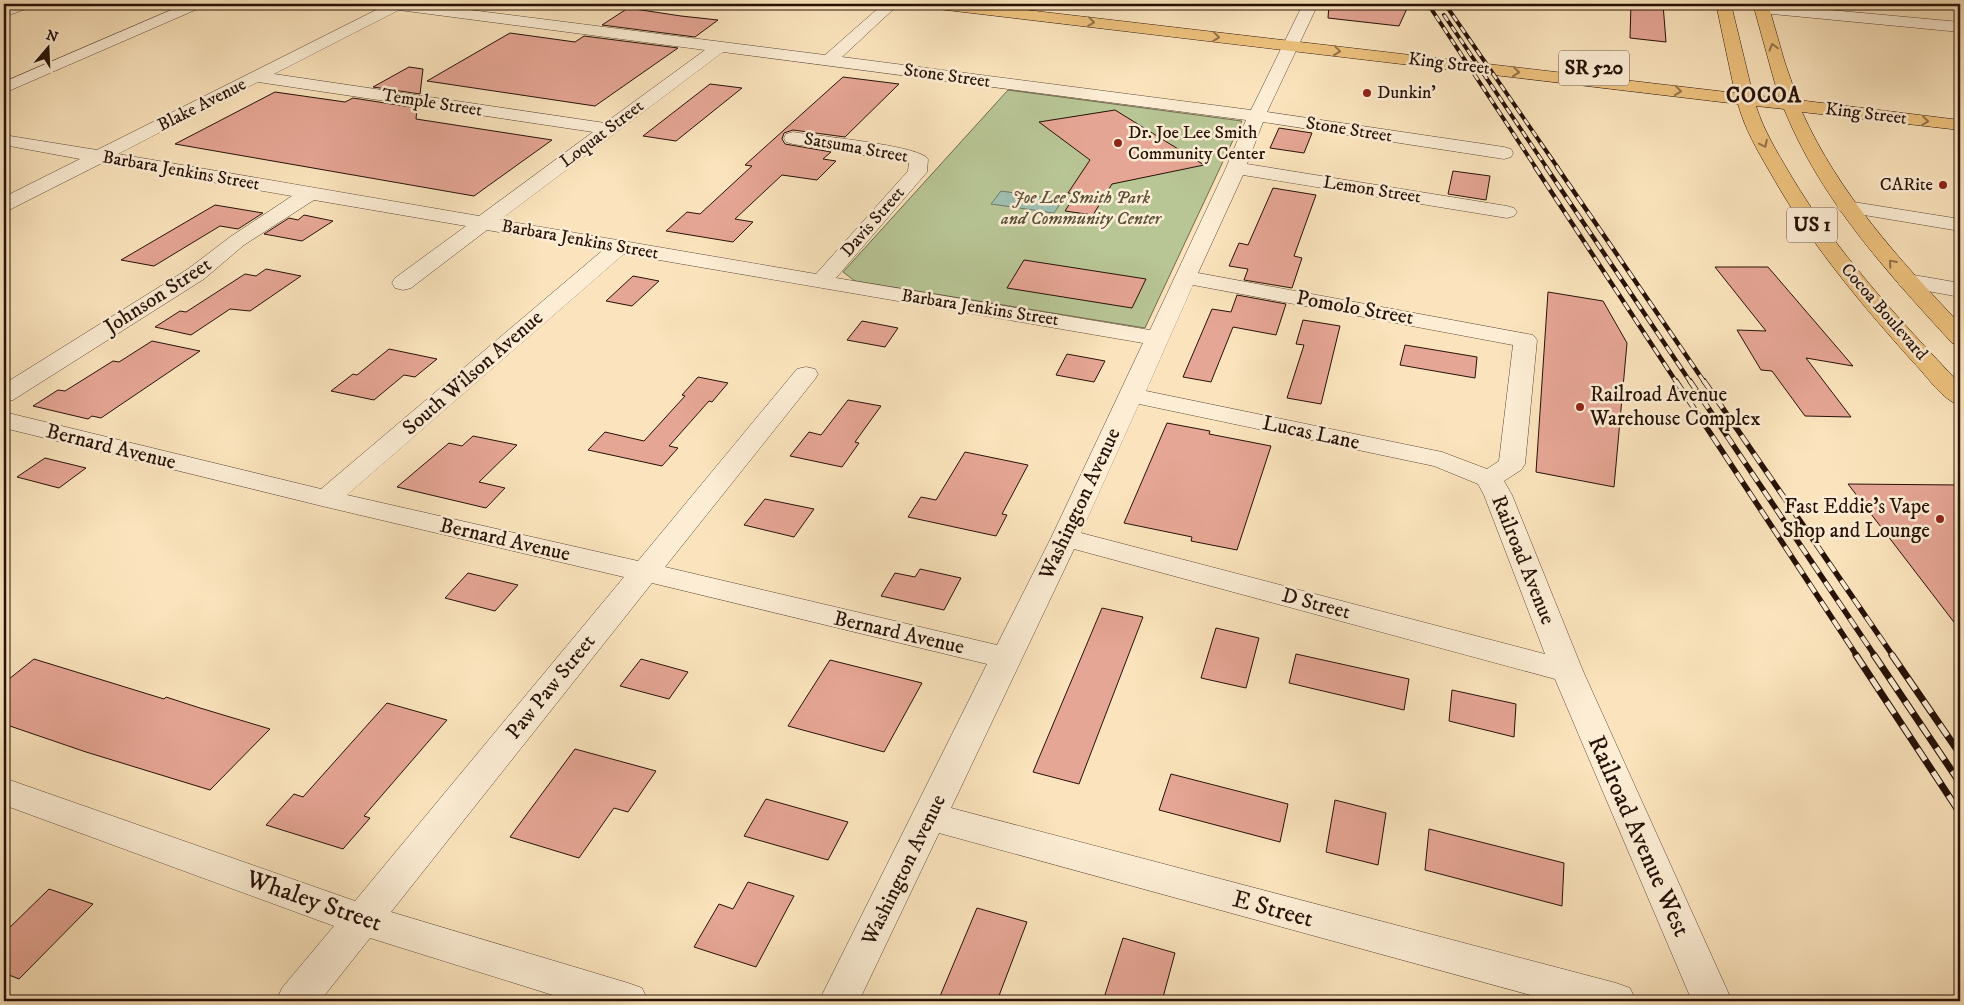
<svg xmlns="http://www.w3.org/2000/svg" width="1964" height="1005" viewBox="0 0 1964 1005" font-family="'IM FELL DW Pica',serif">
<rect width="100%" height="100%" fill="#fbe4bd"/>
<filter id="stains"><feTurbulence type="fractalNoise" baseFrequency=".004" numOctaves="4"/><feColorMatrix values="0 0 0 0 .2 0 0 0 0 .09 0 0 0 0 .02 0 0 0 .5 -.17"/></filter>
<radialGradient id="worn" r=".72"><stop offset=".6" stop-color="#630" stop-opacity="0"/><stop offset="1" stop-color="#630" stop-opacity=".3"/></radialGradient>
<polygon fill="#b8c595" stroke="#6f6b4e" points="1008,90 1242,121 1145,328 855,281 843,272"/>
<polygon fill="#9fbfb1" stroke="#6f796d" points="1001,191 1063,200 1054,213 991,204"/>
<g fill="#e6a695" stroke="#261107">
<polygon points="1329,4 1409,4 1399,26 1328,18"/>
<polygon points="1631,4 1663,4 1666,42 1630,38"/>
<polygon points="628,8 681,16 718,20 695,37 602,25"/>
<polygon points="510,33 575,42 584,36 678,48 595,106 427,81"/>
<polygon points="409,67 423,69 420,94 373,87"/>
<polygon points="843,77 899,84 845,137 793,130 784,133 782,139 785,144 831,152 823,159 836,161 817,180 782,175 735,219 753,222 733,242 666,231 687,212 700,214 752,166 745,165"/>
<polygon points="710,84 742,88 676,141 643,136"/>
<polygon points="275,92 345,102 353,98 417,108 416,119 552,140 474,196 175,144"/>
<polygon points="1115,110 1204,165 1112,184 1093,215 1065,211 1076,194 1068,193 1090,160 1039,122"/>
<polygon points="1279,128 1312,133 1304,153 1270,148"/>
<polygon points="1453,171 1490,176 1486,200 1448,194"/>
<polygon points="1273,188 1316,195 1294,256 1302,258 1292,288 1244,280 1248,269 1229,266 1239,243 1248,245"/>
<polygon points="215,205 263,213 238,229 220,226 154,266 121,260"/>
<polygon points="304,215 333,221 302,241 264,234 289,218 298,220"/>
<polygon points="1024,260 1146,279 1132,308 1007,288"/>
<polygon points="1715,267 1768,267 1853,366 1806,358 1851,417 1805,416 1772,371 1761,370 1737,330 1766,331"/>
<polygon points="266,269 301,276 250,311 230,309 191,335 155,327 180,311 186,312 245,274 256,276"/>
<polygon points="633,276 659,281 632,306 606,301"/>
<polygon points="1548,292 1603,301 1627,343 1614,487 1536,472"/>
<polygon points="1237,295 1286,304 1276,335 1233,327 1211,382 1183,377 1212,309 1231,312"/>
<polygon points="1303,320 1340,326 1321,404 1287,398 1304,345 1296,344"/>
<polygon points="862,321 898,328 885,347 847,340"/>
<polygon points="152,341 200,351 101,418 92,416 88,419 33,406 58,390 65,391 113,361 119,362"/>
<polygon points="1405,345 1477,357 1475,378 1400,365"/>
<polygon points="389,349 437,359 415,377 404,375 374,400 331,391 353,374 357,375"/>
<polygon points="1067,354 1105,361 1094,382 1056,375"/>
<polygon points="698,377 728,383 712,402 709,401 669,446 678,448 662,466 588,450 605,432 644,441 685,396 682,395"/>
<polygon points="848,400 881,406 855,442 859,443 842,467 790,456 809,432 821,435"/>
<polygon points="1167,423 1210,431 1209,434 1271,446 1237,550 1191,541 1192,537 1124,523"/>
<polygon points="473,436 517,445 479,482 505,488 486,508 397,487 449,443 462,446"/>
<polygon points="965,452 1028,465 1002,514 1007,515 996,536 908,517 921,497 936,500"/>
<polygon points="45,458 86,468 59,488 17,477"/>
<polygon points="1848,484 1960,485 1960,630"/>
<polygon points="765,499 814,509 794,537 744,525"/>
<polygon points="920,569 961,578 944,610 881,596 895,573 915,577"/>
<polygon points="468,573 518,585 495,611 445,598"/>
<polygon points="1102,608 1143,617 1079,784 1033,772"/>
<polygon points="1216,628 1259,638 1246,688 1201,678"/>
<polygon points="1296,654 1409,679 1404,710 1289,683"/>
<polygon points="34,659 164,699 166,697 200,708 270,729 210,790 86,752 4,724 4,683"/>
<polygon points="641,659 688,672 669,699 620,686"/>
<polygon points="830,660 922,683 884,752 788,726"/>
<polygon points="1452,690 1516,704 1514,737 1449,721"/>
<polygon points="387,703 447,720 364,816 370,818 343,849 266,825 294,794 303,797"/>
<polygon points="575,749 656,771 628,812 614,808 579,858 510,837"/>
<polygon points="1171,774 1288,804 1280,842 1159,810"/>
<polygon points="766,799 848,822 828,860 744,836"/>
<polygon points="1335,800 1386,813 1378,865 1326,852"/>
<polygon points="1429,829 1564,863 1562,906 1425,870"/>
<polygon points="748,882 794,896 756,967 694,947 719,904 733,909"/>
<polygon points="49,889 93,904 19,979 4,973 4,933"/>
<polygon points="977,908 1027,922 997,1001 938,1001"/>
<polygon points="1123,938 1175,953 1162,1001 1103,1001"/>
</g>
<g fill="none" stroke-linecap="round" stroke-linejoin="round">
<defs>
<g id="minor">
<polygon points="12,4 34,4 31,7 4,17 4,7"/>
<polygon points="185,4 205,4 202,7 4,93 4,82"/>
<path d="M 383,4 L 423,4 L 825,55 L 883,4 L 899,4 L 842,57 L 1251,110 L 1303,4 L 1318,4 L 1267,112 L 1504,147 L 1511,149 L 1513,153 L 1511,157 L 1504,159 L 1263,122 L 1247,164 L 1507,206 L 1514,208 L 1517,212 L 1514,216 L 1507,218 L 1243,175 L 1198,273 L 1533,335 L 1537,340 L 1525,464 L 1521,470 L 1504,481 L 1512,495 L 1583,671 L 1732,1001 L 1692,1001 L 1555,679 L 1074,549 L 951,808 L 1616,983 L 1630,988 L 1636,1001 L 1552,1001 L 939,833 L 859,1001 L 819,1001 L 987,664 L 652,583 L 391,912 L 628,983 L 642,988 L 648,1001 L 572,1001 L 370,938 L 320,1001 L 276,1001 L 282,988 L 334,926 L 4,805 L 4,778 L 355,901 L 624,577 L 326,507 L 4,428 L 4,412 L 321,489 L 603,250 L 487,230 L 411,288 L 403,290 L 395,288 L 392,283 L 395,278 L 466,226 L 314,200 L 244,245 L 204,279 L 13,400 L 4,402 L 4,384 L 188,269 L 230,237 L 292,196 L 102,163 L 11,209 L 4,211 L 4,197 L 80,159 L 4,145 L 4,135 L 97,150 L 384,6 ZM 399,10 L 705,50 L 605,123 L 274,74 ZM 723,52 L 1246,120 L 1226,168 L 1150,330 L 836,278 L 927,172 L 928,159 C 919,145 815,136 793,132 L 786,134 L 784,138 L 786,142 L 793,144 L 909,162 L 908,171 L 816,274 L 500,220 ZM 258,82 L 593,132 L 479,216 L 118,154 ZM 624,254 L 1143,343 L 1051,538 L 997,645 L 665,567 L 815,379 L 818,374 L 815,369 L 806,367 L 797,369 L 638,561 L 347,495 ZM 1193,285 L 1513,345 L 1499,461 L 1487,469 L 1442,452 L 1146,391 ZM 1139,404 L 1434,466 L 1478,484 L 1484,495 L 1545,654 L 1081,533 Z"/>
<polygon points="1765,4 1960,22 1960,32 1762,13 1757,11 1754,8 1757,5"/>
<polygon points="1847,201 1960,219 1960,231 1840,211 1837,207 1840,203"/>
<polygon points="1908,274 1960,283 1960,297 1900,286 1897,281 1900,276"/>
</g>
<path id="major" d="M 930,4 L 975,4 L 1735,93 L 1716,4 L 1731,4 L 1753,95 L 1779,98 L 1753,4 L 1768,4 L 1785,63 L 1798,100 L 1960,120 L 1960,130 L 1802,112 C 1839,194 1899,259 1960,324 L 1960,345 L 1952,343 C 1886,271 1821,200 1784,109 L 1756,106 C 1764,131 1777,152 1790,174 C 1836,252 1898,318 1960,384 L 1960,405 C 1944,402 1926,375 1914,363 C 1860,303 1809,242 1770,172 C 1757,150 1745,129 1738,104 L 938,9 L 933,7 Z"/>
</defs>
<use href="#minor" stroke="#5b4634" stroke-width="1"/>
<use href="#major" stroke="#261107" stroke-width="1"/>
<use href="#minor" fill="#fcedd4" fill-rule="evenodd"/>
<use href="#major" fill="#eec27e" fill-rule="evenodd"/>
<defs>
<g id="rail-far3">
<polyline points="1428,4 1536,168"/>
<polyline points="1445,4 1558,168"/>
<polyline points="1444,15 1547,168"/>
</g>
<g id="rail-far2">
<polyline points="1535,167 1677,383"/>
<polyline points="1546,167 1691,383"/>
<polyline points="1557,167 1705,383"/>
</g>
<g id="rail-far1">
<polyline points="1676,381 1857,656"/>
<polyline points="1690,381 1875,656"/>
<polyline points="1704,381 1893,656"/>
</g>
<g id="rail">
<polyline points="1856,655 1960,813"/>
<polyline points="1874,655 1960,783"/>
<polyline points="1892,655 1960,754"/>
</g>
</defs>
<use href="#rail-far3" stroke="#261107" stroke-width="4"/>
<use href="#rail-far2" stroke="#261107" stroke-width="4.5"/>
<use href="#rail-far1" stroke="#261107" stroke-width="5.5"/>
<use href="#rail" stroke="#261107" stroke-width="7"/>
<use href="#rail-far3" stroke="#fcedd4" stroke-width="2.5" stroke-dasharray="7" stroke-linecap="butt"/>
<use href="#rail-far2" stroke="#fcedd4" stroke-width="3" stroke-dasharray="9" stroke-linecap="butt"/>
<use href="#rail-far1" stroke="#fcedd4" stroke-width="4" stroke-dasharray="11" stroke-linecap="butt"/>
<use href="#rail" stroke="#fcedd4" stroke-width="5" stroke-dasharray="14" stroke-linecap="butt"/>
</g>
<defs><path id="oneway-chevron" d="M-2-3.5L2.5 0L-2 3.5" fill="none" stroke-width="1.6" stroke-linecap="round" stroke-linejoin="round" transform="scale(1.25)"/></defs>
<g stroke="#947248">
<use href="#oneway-chevron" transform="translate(1091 22) rotate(7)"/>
<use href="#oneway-chevron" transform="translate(1216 37) rotate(7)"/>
<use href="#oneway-chevron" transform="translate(1773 47) rotate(-106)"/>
<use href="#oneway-chevron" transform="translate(1337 51) rotate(7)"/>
<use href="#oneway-chevron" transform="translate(1516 72) rotate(6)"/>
<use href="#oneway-chevron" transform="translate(1678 91) rotate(7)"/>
<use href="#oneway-chevron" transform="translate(1925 121) rotate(6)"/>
<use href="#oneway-chevron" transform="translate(1764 144) rotate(64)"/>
<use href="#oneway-chevron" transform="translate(1892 263) rotate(-131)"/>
</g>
<g fill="#8f2418" stroke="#fcedd4" stroke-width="2">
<circle cx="1367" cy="93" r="5"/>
<circle cx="1118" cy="143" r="5"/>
<circle cx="1943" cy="185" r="5"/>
<circle cx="1580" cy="407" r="5"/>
<circle cx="1940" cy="519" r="5"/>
</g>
<g text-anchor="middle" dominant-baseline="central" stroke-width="5" stroke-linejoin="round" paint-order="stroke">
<g font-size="18" fill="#261107" stroke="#fcedd4">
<text transform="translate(1449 64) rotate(7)">King Street</text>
<text transform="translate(947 76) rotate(8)">Stone Street</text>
<text transform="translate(432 103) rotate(9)">Temple Street</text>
<text transform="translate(202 105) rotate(-27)">Blake Avenue</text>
<text transform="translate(1866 114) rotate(7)">King Street</text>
<text transform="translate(1349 130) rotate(9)">Stone Street</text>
<text transform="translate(602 134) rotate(-37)">Loquat Street</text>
<text transform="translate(856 148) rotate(10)">Satsuma Street</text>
<text transform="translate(181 171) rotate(10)">Barbara Jenkins Street</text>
<text transform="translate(1372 190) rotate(9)">Lemon Street</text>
<text transform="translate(873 222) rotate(-49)">Davis Street</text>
<text transform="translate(580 240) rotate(10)">Barbara Jenkins Street</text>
<text transform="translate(980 308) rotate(9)">Barbara Jenkins Street</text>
<text transform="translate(1884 312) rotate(49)">Cocoa Boulevard</text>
</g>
<g font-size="18" fill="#261107" stroke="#fcedd4" text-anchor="start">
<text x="1377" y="93">Dunkin'</text>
<text x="1128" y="133">Dr. Joe Lee Smith<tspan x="1128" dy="21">Community Center</tspan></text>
<text x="1933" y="185" text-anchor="end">CARite</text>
</g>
<g font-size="18" font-style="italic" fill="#595039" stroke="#fcedd4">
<text x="1081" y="198">Joe Lee Smith Park<tspan x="1081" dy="21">and Community Center</tspan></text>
</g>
<g fill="#fcedd4" stroke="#665344" stroke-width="1">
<rect x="1559" y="50.5" width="70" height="35" rx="4"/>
<rect x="1787" y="207.5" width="50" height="35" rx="4"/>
</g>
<g font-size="20" font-weight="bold" fill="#261107">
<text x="1594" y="68">SR 520</text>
<text x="1812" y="225">US 1</text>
</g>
<g font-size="21" font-weight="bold" letter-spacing="1" fill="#261107" stroke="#fcedd4">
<text x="1764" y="96">COCOA</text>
</g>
<g font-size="21" fill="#261107" stroke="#fcedd4">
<text transform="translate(158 296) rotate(-33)">Johnson Street</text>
<text transform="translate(1355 308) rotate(10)">Pomolo Street</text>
<text transform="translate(473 373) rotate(-41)">South Wilson Avenue</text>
<text transform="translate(1311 433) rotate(12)">Lucas Lane</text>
<text transform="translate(111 447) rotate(14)">Bernard Avenue</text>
<text transform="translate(1080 504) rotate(-65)">Washington Avenue</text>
<text transform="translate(505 540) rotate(13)">Bernard Avenue</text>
<text transform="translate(1523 560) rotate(68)">Railroad Avenue</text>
<text transform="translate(1316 604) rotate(15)">D Street</text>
<text transform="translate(899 633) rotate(13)">Bernard Avenue</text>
<text transform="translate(551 687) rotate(-51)">Paw Paw Street</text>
<text transform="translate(904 870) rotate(-64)">Washington Avenue</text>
</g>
<g font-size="21" fill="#261107" stroke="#fcedd4" text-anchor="start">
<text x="1590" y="395">Railroad Avenue<tspan x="1590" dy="24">Warehouse Complex</tspan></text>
<text x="1930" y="507" text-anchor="end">Fast Eddie's Vape<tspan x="1930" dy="24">Shop and Lounge</tspan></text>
</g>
<g font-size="25" fill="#261107" stroke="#fcedd4">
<text transform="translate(1639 836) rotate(66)">Railroad Avenue West</text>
<text transform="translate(314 901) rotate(19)">Whaley Street</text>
<text transform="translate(1273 909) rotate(15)">E Street</text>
</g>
</g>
<rect width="1964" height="1005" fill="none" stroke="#fbe4bd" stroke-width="20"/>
<rect x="5" y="5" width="1954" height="995" fill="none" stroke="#261107" stroke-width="2.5"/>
<rect x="10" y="10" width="1944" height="985" fill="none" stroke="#261107"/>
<g transform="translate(48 48) rotate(19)" stroke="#fcedd4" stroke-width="4" paint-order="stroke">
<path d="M0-4L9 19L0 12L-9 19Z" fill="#261107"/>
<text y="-8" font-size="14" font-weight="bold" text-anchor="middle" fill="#261107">N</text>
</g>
<rect width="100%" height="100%" filter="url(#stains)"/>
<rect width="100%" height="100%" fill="url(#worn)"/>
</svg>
